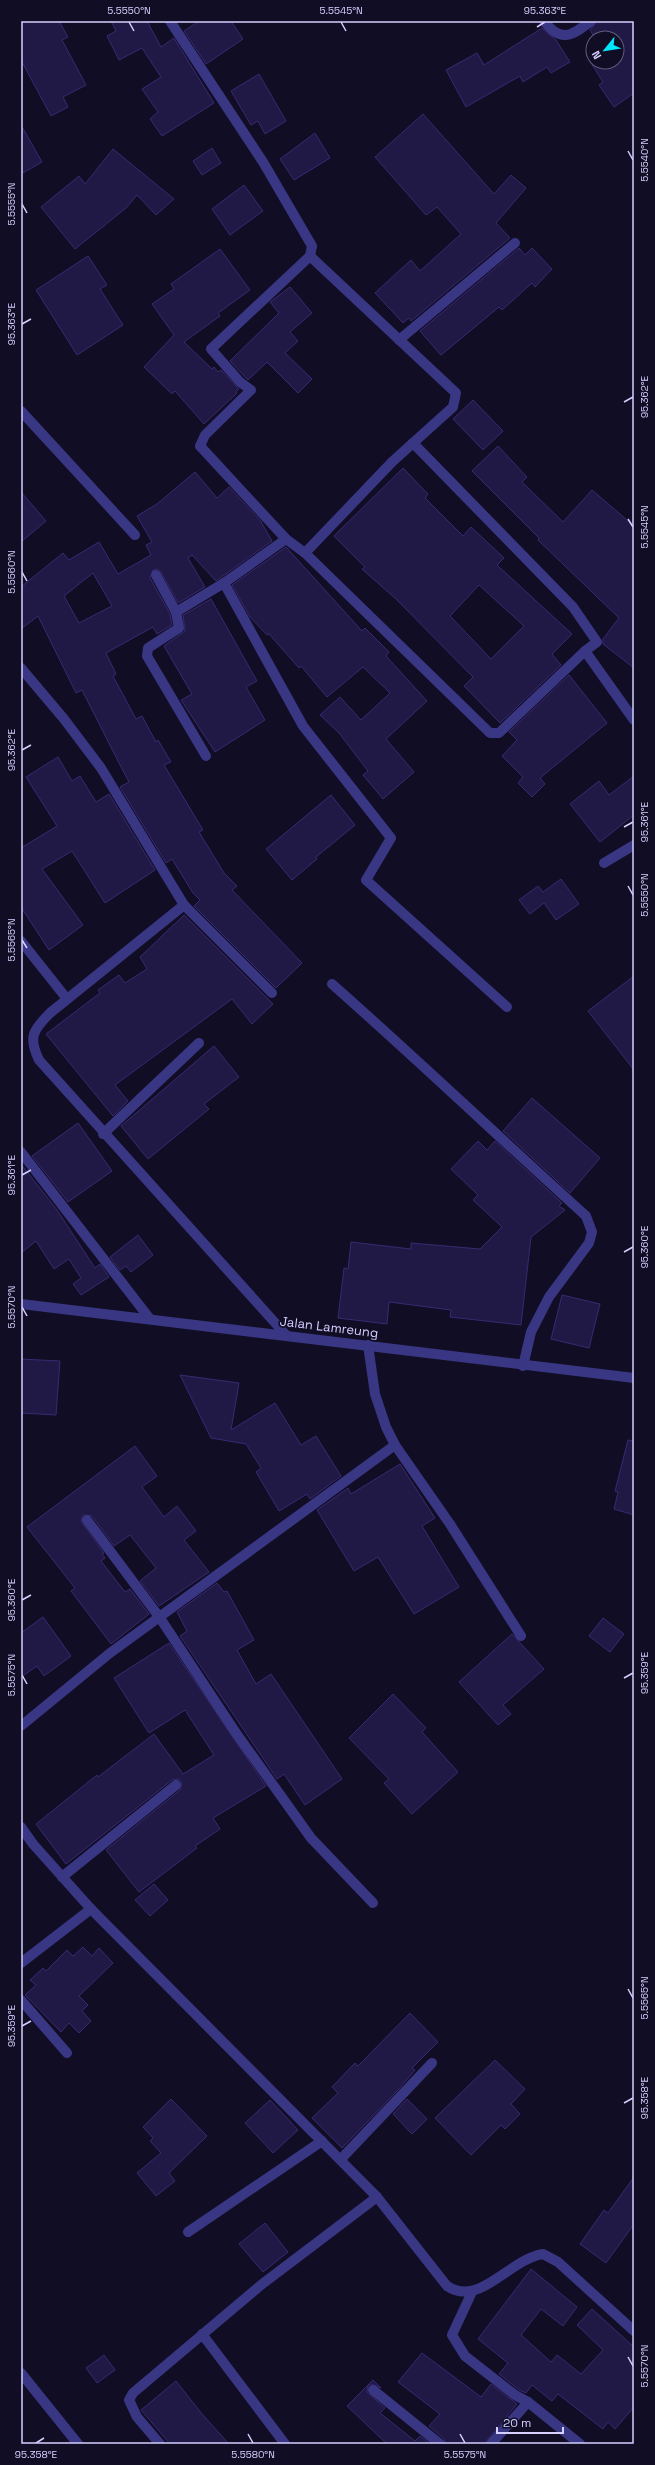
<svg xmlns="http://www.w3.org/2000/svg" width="655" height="2465" viewBox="0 0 655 2465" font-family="'Space Grotesk',sans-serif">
<rect width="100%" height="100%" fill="#110d24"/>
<g fill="#211945" stroke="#382a72" fill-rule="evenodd">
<polygon points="21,21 59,21 68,37 62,40 86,85 63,97 68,107 51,116 21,60"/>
<polygon points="111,21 147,21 161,47 174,38 214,103 162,136 150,119 158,112 142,89 161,77 142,48 119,60 107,36 116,31"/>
<polygon points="199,21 231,21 243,39 206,64 184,31"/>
<polygon points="597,21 634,21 634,93 614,107 599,85 603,82 586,55 593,50 593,62 617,62 617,38 595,38 590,30"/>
<polygon points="542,28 556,40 570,62 551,73 547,67 523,82 520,76 466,107 446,70 477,53 484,65"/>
<polygon points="259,74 286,121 265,134 258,121 251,125 231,91"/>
<polygon points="423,114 494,194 511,175 526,188 496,223 510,238 411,321 409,318 403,323 375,293 411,260 420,271 461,234 437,207 426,215 375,157"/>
<polygon points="21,125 42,162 21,174"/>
<polygon points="315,133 330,158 294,180 280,159"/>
<polygon points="212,148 221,163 202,175 193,161"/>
<polygon points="113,149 174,199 156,215 137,195 126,208 75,249 41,207 79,176 85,184"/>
<polygon points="244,185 263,211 230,235 212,209"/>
<polygon points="519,248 525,255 532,248 552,269 535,287 532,283 502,310 499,307 441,355 420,331"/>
<polygon points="220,249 250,290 218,313 220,316 184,342 212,369 214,367 218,372 221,370 239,389 236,392 237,393 204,424 175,391 172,394 144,367 174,335 152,304 174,289 171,284"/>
<polygon points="88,256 107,285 100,289 123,325 77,355 36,290"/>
<polygon points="290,287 312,313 290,332 298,341 285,353 312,379 298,393 267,362 248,380 230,361 279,313 270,302"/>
<polygon points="473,400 503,431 483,450 453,419"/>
<polygon points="498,446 527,477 522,482 563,522 592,490 634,526 634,668 603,644 603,639 619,618 538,540 539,538 472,471"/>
<path d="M 403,468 L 428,494 L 425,498 L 463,536 L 471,527 L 504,558 L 497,565 L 572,634 L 552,654 L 561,665 L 500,723 L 464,686 L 473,677 L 396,599 L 362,569 L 365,567 L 334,536 ZM 479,585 L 524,626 L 491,659 L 450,616 Z"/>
<path d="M 195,472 L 217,498 L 229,487 L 260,520 L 272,541 L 216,581 L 192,555 L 188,558 L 205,587 L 178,603 L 161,572 L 157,569 L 153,570 L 150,578 L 170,614 L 172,625 L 157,634 L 153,627 L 106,653 L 116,674 L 113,676 L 136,719 L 142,716 L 156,742 L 158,740 L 171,762 L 164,765 L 203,830 L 199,832 L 224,873 L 237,886 L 232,890 L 302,963 L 276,988 L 194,906 L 200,900 L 193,893 L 172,859 L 166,863 L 120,787 L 129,782 L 119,763 L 82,690 L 76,693 L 38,616 L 21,629 L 21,587 L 63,553 L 69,560 L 99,542 L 118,574 L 151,555 L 146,545 L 152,542 L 137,516 L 157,504 ZM 93,573 L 112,606 L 79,623 L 64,596 Z"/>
<polygon points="21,492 46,521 21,542"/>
<polygon points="286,547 362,631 365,628 389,652 386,656 427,701 386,739 414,772 383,799 363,775 368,771 339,733 320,715 340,697 361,720 390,693 363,667 327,697 301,666 299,668 269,634 267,635 250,617 232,585"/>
<polygon points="211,599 257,681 246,687 265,720 215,752 181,700 192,694 164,646 185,631 183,615"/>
<polygon points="569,675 607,723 540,778 545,784 532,797 518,783 523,777 502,756 517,740 509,732"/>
<polygon points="58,757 72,781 80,776 96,802 109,794 155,870 105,903 72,851 42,869 83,925 49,950 21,907 21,848 57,826 26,777"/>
<polygon points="634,776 634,815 600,842 570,804 599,781 609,795"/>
<polygon points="331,795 355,825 316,857 317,859 292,880 266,849"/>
<polygon points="561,879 579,904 556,920 544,903 530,914 519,900 538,886 543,892"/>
<polygon points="184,915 273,1004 252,1024 232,999 115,1085 128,1101 113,1116 46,1034 100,993 98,990 119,975 125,983 147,969 140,957"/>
<polygon points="634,976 634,1070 588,1011"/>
<polygon points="214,1046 239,1077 204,1104 209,1109 148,1159 121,1126"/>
<polygon points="532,1098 600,1158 570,1193 503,1131"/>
<polygon points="78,1123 112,1171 68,1202 32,1156"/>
<polygon points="478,1141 487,1150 495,1141 562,1203 559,1206 565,1210 531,1237 521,1325 450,1317 451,1310 389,1302 387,1324 338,1318 344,1268 348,1269 351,1242 411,1249 411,1243 480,1249 502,1227 473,1200 478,1195 451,1169"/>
<polygon points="21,1164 57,1210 95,1268 100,1264 109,1277 81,1295 73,1284 81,1278 69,1259 54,1269 36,1241 21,1253"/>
<polygon points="138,1235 153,1255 131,1272 126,1266 120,1270 110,1257"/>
<polygon points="562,1295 600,1304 589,1348 551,1339"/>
<polygon points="21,1359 60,1361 56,1415 21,1413"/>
<polygon points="180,1375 239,1383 231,1430 275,1403 301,1445 316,1436 341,1476 310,1499 307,1494 279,1511 256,1472 261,1468 246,1444 211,1438"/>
<polygon points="628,1440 634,1441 634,1515 614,1509 618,1492 615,1491"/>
<polygon points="135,1446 157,1476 142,1487 164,1517 177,1506 196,1531 184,1540 209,1572 159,1606 140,1581 156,1568 130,1535 114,1546 92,1516 83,1515 81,1521 104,1553 102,1554 105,1558 101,1561 125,1592 130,1589 149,1614 111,1644 71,1591 75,1588 27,1527"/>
<polygon points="400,1464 435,1518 422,1526 459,1587 414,1614 378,1557 354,1571 317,1510 348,1488 351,1494"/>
<polygon points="217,1583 224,1592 227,1591 254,1640 237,1650 256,1684 271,1674 342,1779 305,1805 284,1774 277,1779 180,1636 187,1631 177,1612"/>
<polygon points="43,1617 71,1656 44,1676 37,1666 21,1677 21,1633"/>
<polygon points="603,1618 624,1634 610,1652 589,1636"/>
<polygon points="512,1634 544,1669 503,1705 511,1714 498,1725 459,1682"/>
<polygon points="169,1643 266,1786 213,1818 220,1829 195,1846 197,1848 139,1892 106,1850 180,1790 182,1784 179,1779 172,1780 66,1864 36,1824 97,1775 98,1777 154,1734 183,1774 214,1755 185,1710 149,1733 114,1678"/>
<polygon points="393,1694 426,1728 422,1732 458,1772 412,1814 384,1783 389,1779 349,1738"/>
<polygon points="154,1884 168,1900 150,1916 135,1900"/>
<polygon points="83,1947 92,1956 99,1948 113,1963 79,1996 88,2005 82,2011 91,2021 79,2033 69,2023 61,2032 25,1995 36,1985 30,1980 43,1968 46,1971 67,1950 73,1956"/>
<polygon points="410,2013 438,2042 412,2068 415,2070 398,2090 342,2148 312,2118 338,2093 332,2087 355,2063 358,2066"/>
<polygon points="495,2060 525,2089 511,2104 520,2114 505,2129 501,2125 471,2155 435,2118"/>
<polygon points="171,2099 207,2136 169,2173 175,2181 156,2196 137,2173 161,2153 150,2141 153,2138 143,2127"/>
<polygon points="407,2099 427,2119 412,2134 393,2114"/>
<polygon points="270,2100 298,2130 273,2153 245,2123"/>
<polygon points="634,2177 634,2224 606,2263 580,2244 604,2210 608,2213"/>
<polygon points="265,2223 288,2252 263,2272 239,2244"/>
<polygon points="531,2269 577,2307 563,2326 541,2309 521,2335 551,2362 557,2355 581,2374 603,2350 577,2325 592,2309 634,2347 634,2407 615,2429 608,2422 603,2429 558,2394 552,2401 532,2385 526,2393 519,2390 499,2374 508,2363 478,2339"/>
<polygon points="422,2353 481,2397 491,2384 517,2404 484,2444 446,2444 444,2439 429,2426 440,2414 398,2382"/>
<polygon points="104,2355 115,2370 97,2383 86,2368"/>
<polygon points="373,2380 381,2388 371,2384 368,2386 367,2392 385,2408 380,2413 415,2441 420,2436 430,2444 387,2444 347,2406"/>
<polygon points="176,2381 202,2414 229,2444 170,2444 141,2410"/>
</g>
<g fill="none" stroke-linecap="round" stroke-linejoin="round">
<g stroke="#393784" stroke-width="10">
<polyline points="170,21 263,162 312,246 310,256 211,349 240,382 251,390 205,435 200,446 286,539 305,553 490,733 499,733 585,651 634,720"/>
<path d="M 544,21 C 561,44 573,35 591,21"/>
<polyline points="310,256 456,393 453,407 413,443"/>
<polyline points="399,340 515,243"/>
<polyline points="21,411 135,535"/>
<polyline points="305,553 392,462 413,443 573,607 597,642 585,651"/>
<polyline points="156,575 176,612 179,628 148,648 147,656 206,756"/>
<polyline points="224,583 303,726 391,838 366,880 507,1007"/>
<polyline points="176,612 224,583 286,539"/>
<polyline points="21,668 64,719 101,768 184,905"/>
<polyline points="604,863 634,845"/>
<polyline points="21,941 67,999"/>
<path d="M 332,984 C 418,1060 501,1139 586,1216 L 592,1232 L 589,1243 L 549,1297 L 531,1332 L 523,1366"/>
<path d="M 272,993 L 184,905 L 50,1013 C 33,1030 28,1037 39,1060 L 286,1335"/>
<polyline points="103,1134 199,1043"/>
<polyline points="21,1152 150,1319"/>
<polyline points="21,1304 634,1378"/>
<polyline points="368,1345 375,1394 386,1427 395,1445 450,1524 521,1636"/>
<polyline points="87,1520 160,1618 236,1733 311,1838 373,1903"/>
<polyline points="21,1726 110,1653 395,1445"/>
<path d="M 21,1827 L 33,1844 L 91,1909 L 377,2197 L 447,2286 C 480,2308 509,2259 543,2254 L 558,2262 L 634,2331"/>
<polyline points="62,1877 176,1785"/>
<polyline points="21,1963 91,1909"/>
<polyline points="21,2000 67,2053"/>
<polyline points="341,2159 432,2063"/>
<polyline points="188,2232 322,2141"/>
<polyline points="472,2292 452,2335 465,2356 515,2395 528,2402 491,2444"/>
<polyline points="202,2334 285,2444"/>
<polyline points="21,2373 78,2444"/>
<polyline points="373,2390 440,2444"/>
<polyline points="528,2402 580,2444"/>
<polyline points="160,2444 137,2417 129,2400 133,2393 261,2285 377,2197"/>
</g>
</g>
<path fill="none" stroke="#d5d0ff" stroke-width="1.5" d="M 129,22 L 134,31M 341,22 L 346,31M 537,27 L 545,22M 628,151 L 633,160M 22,204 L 27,213M 22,324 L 31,319M 624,402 L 633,397M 628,519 L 633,527M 22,572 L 27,581M 22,750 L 31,745M 624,827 L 633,822M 628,886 L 633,895M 22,940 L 27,948M 22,1175 L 31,1170M 624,1252 L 633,1247M 22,1307 L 27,1316M 22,1600 L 31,1595M 22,1675 L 27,1684M 624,1678 L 633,1673M 628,1989 L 633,1998M 22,2026 L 31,2021M 624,2103 L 633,2098M 628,2357 L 633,2366M 248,2434 L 253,2443M 460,2434 L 465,2443M 36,2443 L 44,2438"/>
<g text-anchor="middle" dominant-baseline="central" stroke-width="3.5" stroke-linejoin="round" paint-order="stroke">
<g font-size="13" fill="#d5d0ff" stroke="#110d24">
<text transform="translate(329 1327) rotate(7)">Jalan Lamreung</text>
</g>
</g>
<rect width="655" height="2465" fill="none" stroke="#110d24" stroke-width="44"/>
<g transform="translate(605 50) rotate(240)"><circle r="19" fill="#110d24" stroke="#5f5b7c"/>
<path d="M0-3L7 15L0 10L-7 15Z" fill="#00e6fb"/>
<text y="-6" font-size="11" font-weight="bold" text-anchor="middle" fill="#d5d0ff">N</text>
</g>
<path d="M497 2427v6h66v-6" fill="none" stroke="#d5d0ff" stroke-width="2"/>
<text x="503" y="2427" font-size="12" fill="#d5d0ff" stroke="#110d24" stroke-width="3" paint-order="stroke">20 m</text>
<rect x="22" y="22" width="611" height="2421" fill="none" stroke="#d5d0ff" stroke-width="1.5"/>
<g font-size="10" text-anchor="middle" fill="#d5d0ff">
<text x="129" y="14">5.5550°N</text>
<text x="341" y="14">5.5545°N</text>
<text x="545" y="14">95.363°E</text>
<text transform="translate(644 160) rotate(-90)" y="4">5.5540°N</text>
<text transform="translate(11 204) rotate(-90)" y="4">5.5555°N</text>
<text transform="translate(11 324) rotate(-90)" y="4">95.363°E</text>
<text transform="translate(644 397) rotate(-90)" y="4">95.362°E</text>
<text transform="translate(644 527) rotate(-90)" y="4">5.5545°N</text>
<text transform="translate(11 572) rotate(-90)" y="4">5.5560°N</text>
<text transform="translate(11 750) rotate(-90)" y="4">95.362°E</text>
<text transform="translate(644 822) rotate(-90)" y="4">95.361°E</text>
<text transform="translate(644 895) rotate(-90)" y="4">5.5550°N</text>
<text transform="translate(11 940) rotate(-90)" y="4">5.5565°N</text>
<text transform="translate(11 1175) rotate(-90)" y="4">95.361°E</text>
<text transform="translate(644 1247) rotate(-90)" y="4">95.360°E</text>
<text transform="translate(11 1307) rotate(-90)" y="4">5.5570°N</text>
<text transform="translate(11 1600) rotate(-90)" y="4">95.360°E</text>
<text transform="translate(644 1673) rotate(-90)" y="4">95.359°E</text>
<text transform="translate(11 1675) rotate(-90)" y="4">5.5575°N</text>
<text transform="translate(644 1998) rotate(-90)" y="4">5.5565°N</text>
<text transform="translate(11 2026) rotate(-90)" y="4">95.359°E</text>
<text transform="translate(644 2098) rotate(-90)" y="4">95.358°E</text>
<text transform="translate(644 2366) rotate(-90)" y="4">5.5570°N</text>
<text x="36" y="2458">95.358°E</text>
<text x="253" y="2458">5.5580°N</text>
<text x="465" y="2458">5.5575°N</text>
</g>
</svg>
